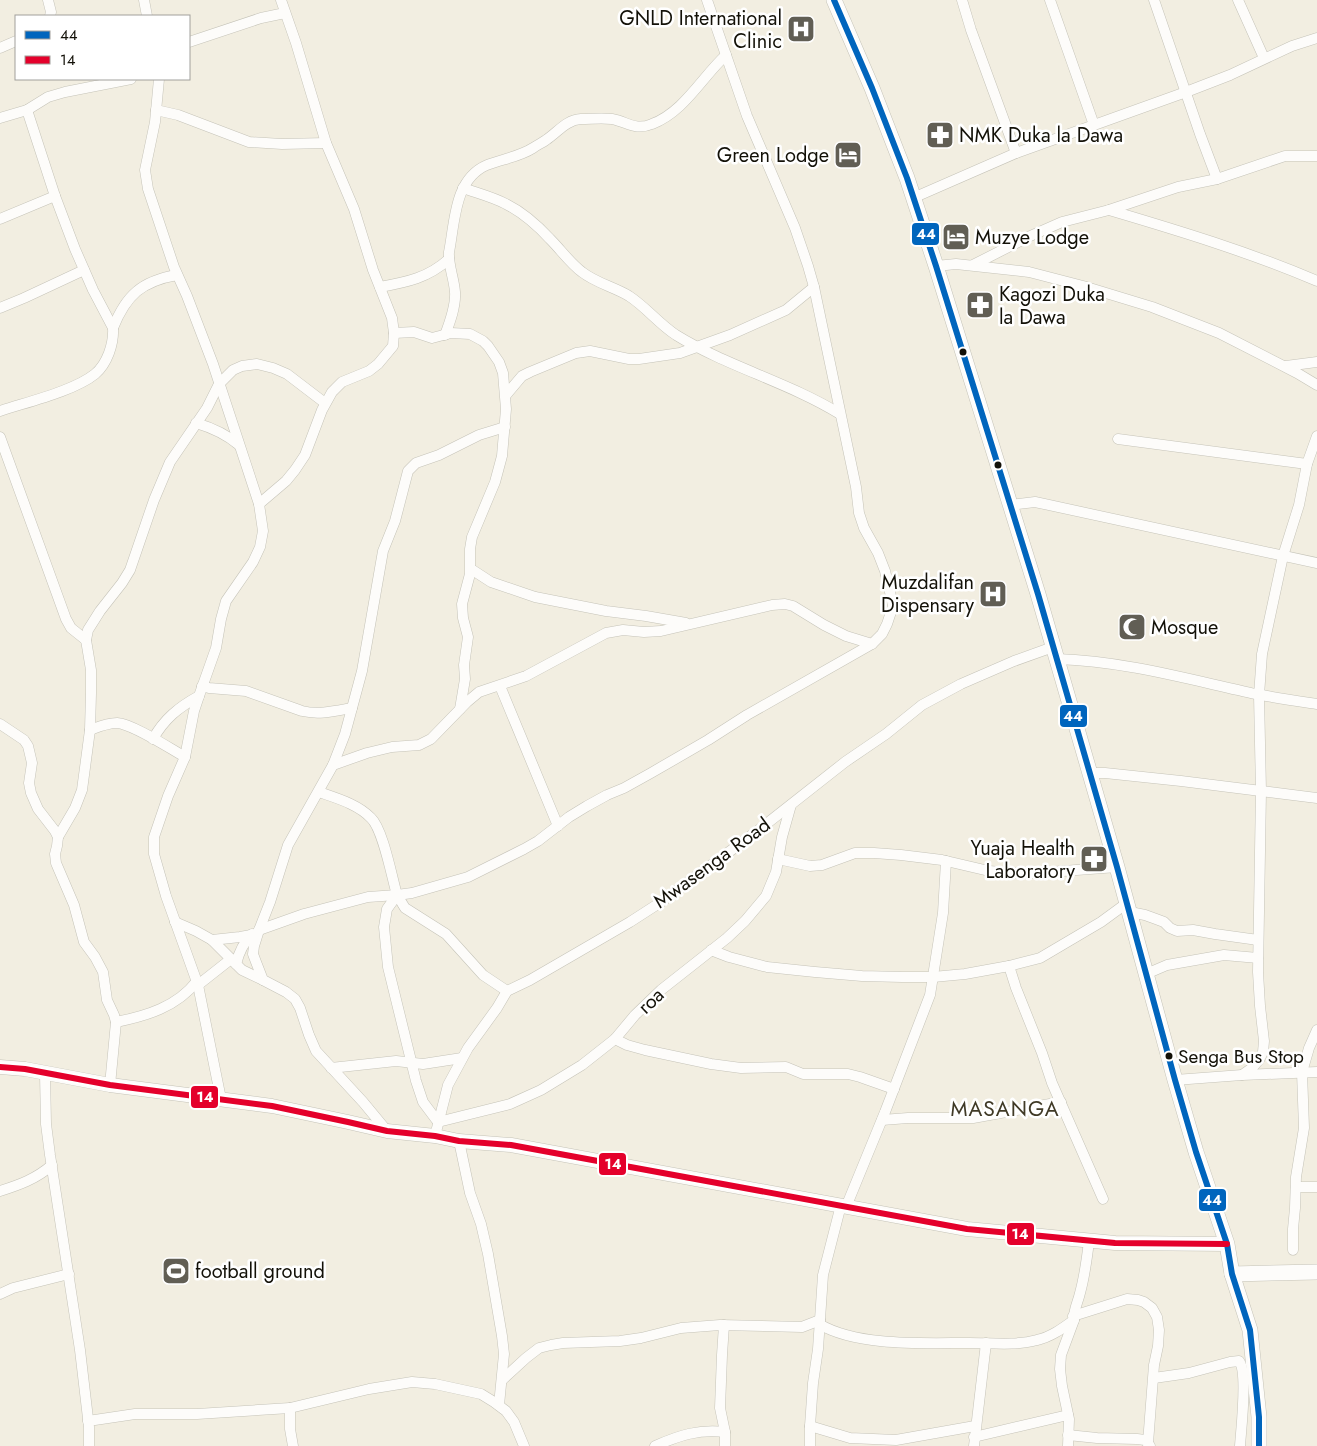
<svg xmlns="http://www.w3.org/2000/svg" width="1317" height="1446" viewBox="0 0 1317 1446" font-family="Jost,sans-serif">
<rect width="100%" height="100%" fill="#f2eee1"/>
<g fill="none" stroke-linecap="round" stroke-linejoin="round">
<defs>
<g id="street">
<polyline points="48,0 51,12 50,16"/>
<polyline points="144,0 147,16"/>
<polyline points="962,0 971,30 1016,153"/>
<polyline points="1050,0 1094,125"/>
<polyline points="1154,0 1200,134 1217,179"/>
<polyline points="1238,0 1264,58"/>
<polyline points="189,42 261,18 285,13"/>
<polyline points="0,48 16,41"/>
<polyline points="159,79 155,122 145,170 148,189 174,267 187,296 213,364 259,504 263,531 260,547 253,562 226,601 221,619 216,648 199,696 194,711 185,757 168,796 154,837 154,854 166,896 198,985 221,1099"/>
<polyline points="156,110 178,115 249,142 282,144 326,143"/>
<polyline points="0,118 27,110 48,97 65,92 131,79"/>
<path d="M 463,188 C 477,193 493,197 506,204 C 522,212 538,226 550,239 C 561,250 570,263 582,272 C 596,283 614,287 629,296 C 646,307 659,324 676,335 C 728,367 788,382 840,414"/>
<polyline points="913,198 1016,153 1186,92 1230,75 1292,46 1317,38"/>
<path d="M 1109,210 C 1180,231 1249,252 1317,281"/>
<polyline points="0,219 55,196"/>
<polyline points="973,265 1028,237 1062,222 1109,210 1178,187 1217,179 1285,156 1317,156"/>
<polyline points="936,266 956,264 1029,272 1083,286 1152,307 1219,333 1297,373 1317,385"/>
<path d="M 380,287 C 407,282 428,278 449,259"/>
<polyline points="0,308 24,298 84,270"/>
<path d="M 113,328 C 126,295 142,281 177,275"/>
<polyline points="394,333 414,332 432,338 451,333 470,334 483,341 488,346 499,362 503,373 506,409 502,456 495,482 472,537 470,549 470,574 462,604 463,618 468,637 464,665 465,679 460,709"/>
<path d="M 445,335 C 450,322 456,306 455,292 C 454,278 448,265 449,252 C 455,222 454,179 487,165 C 502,159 519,157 533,148 C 537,145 542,143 546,140 C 558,132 566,120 581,119 C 591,119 602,118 612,119 C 628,122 635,131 652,124 C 684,112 702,77 726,55"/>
<polyline points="1286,366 1317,362"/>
<polyline points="506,395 522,376 530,372 576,353 590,351 629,359 639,359 680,353 730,335 786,310 814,287"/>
<path d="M 0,411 C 27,402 74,391 95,374 C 107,364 114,344 113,328 L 93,290 L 75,249 L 55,196 L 27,110"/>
<path d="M 196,423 C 213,428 226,434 239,445"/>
<polyline points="0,437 66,619 71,628 86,640"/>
<polyline points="1118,439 1307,464"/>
<polyline points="259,504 286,481 295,470 305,455 322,410 332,392 342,382 369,371 378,364 393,346 394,333 392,318 373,270 354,209 326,143 296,43 281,0"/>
<polyline points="1009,505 1035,502 1317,563"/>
<polyline points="471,569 491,582 535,597 606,611 646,616 686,623"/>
<path d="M 1057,659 C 1125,661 1191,680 1256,694 C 1276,698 1297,701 1317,704"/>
<path d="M 202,686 L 209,688 L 246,691 L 302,711 C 319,715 335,711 352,708"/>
<polyline points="500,686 558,826"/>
<polyline points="0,724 24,740 28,746 32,763 29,783 31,793 38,809 55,831 58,837 57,846 55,854 56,863 74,905 84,942 95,957 103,972 107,1000 114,1015 116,1022 110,1085"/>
<path d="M 90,730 C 98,727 107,723 117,723 C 133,724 169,748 185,757"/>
<path d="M 153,739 C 164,719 179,707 199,696"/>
<polyline points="333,765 367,753 392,747 419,745 431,739 467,702 479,692 526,676 606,633 623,630 644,632 661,631 772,605 785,604 793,606 824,625 846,636 872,644"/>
<polyline points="1090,773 1105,773 1181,781 1317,798"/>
<path d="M 319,792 C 336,798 358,804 371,818 C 383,829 392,878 397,895 L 405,908 L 446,934 L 483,975 L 507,991"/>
<polyline points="58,837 75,808 82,790 90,730 91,693 91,670 86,640 88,630 100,611 122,583 130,570 154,500 170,462 207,408 219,384 233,370 242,366 257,364 273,368 287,374 325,403"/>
<polyline points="778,859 810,866 822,865 855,853 874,853 901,855 942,860 989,871 1012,873 1036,873 1117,867"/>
<polyline points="397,895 387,909 384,927 388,967 416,1081 423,1102 438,1122 510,1104 541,1090 582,1065 615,1039 635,1015 661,990 727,938 745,921 766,896 776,872 782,837 791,805"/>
<polyline points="1130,912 1145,915 1156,919 1164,922 1170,928 1177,931 1193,930 1215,934 1258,940"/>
<polyline points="175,922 196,931 212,940 242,970 263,980"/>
<polyline points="259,930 304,914 368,897 397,895 412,893 468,877 524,849 538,841 569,817 587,806 607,795 624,788 651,773 708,740 747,715 872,644 882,634 887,624 893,606 890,592 885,571 878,553 864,528 859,513 856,487 814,287 808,266 795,228 747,116 707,0"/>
<polyline points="212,940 240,937 257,934"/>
<polyline points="711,950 729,957 767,967 815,972 862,976 902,977 933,977 965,974 1009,966 1040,958 1101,922 1127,903"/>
<path d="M 236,964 C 239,952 243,943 252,934"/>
<polyline points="1009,966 1016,988 1042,1053 1052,1083 1103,1199"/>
<polyline points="1146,974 1167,965 1224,955 1258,958"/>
<polyline points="198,985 231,959"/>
<path d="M 116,1022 C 146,1016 177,1007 197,981"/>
<polyline points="615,1039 627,1045 645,1050 711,1064 741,1068 786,1067 803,1074 848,1074 860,1077 894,1089"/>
<polyline points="331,1068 396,1061 423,1064 462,1058"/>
<polyline points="45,1074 46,1124 50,1155 80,1350 89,1427 89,1446"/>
<polyline points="1242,1075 1252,1068 1259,1060 1263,1052 1264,1041 1260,1006 1258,972 1261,791 1259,695 1262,654 1283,556 1299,505 1307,464 1317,436"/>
<polyline points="1175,1080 1242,1075 1317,1072"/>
<polyline points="882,1120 908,1118 973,1118 1061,1102"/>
<polyline points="387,1131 363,1102 316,1051 309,1035 300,1008 295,999 286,992 263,980 256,962 253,954 254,946 259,930 270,902 288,845 333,765 345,734 362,671 383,551 395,521 408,471 416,463 439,455 479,435 505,427"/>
<polyline points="435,1136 448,1085 468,1048 497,1008 507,991 530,980 630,922 661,902 756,832 845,762 886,734 922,705 961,684 1014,661 1053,647"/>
<polyline points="459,1141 470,1193 481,1224 488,1254 502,1336 504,1354 499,1405"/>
<polyline points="1296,1187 1317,1187"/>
<path d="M 0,1191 C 19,1185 36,1179 52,1165"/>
<polyline points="846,1207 885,1112 930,995 943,913 946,861"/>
<polyline points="1293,1250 1293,1229 1295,1208 1296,1177 1304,1128 1302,1072 1309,1048 1317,1030"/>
<polyline points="0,1294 13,1288 69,1274"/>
<polyline points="1073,1316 1127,1299 1138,1300 1144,1302 1152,1308 1157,1317 1159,1330 1158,1346 1154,1365 1148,1443"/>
<path d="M 819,1324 C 858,1347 925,1343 969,1343 C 991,1343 1016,1346 1037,1340 C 1051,1337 1063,1328 1074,1320"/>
<polyline points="724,1325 722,1355 720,1408 725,1432 725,1446"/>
<path d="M 1154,1378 L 1189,1373 L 1230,1362 L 1239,1361 C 1248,1372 1241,1430 1240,1446"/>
<polyline points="502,1380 526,1358 539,1348 551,1345 563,1343 620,1341 641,1338 681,1328 720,1325 802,1327 820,1320"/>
<polyline points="290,1408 290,1429 293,1446"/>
<polyline points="88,1421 135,1414 197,1414 290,1408 369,1389 412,1382 435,1384 481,1394 494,1402 506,1411 514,1422 524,1446"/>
<polyline points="810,1426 850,1438 896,1440 975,1426"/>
<polyline points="1068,1435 1097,1438 1137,1439 1145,1440 1150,1446"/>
<polyline points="974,1437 1068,1415"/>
<path d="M 655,1446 C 680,1435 699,1429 725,1432"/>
<polyline points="810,1446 810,1426 813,1383 818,1349 823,1275 841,1205"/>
<polyline points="974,1446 986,1343"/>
<path d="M 1068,1446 L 1069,1419 L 1062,1386 L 1060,1369 L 1061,1355 L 1074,1320 C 1073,1311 1078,1302 1080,1293 C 1085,1275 1087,1258 1089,1241"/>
</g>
<polyline id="secondary" points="0,1067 25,1069 110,1085 272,1106 348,1122 387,1131 435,1136 459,1141 511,1145 967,1229 1115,1243 1227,1244"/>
<g id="primary">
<polyline points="834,0 872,88 907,178 936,266 1038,594 1117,867 1175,1080 1196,1152 1227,1244 1232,1274 1250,1330 1259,1417 1259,1446"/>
<polyline points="1232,1274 1317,1272"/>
</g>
</defs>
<use href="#street" stroke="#c5c3b8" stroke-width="11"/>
<use href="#secondary" stroke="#c5c3b8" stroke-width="15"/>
<use href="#primary" stroke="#c5c3b8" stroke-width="16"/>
<use href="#street" stroke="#fdfcfa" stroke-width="10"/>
<use href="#secondary" stroke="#fdfcfa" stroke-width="14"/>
<use href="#primary" stroke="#fdfcfa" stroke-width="15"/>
<defs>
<polyline id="bus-1" points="834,0 872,88 907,178 936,266 1038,594 1117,867 1175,1080 1196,1152 1227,1244 1232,1274 1250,1330 1259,1417 1259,1446"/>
<polyline id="bus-2" points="0,1067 25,1069 110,1085 272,1106 348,1122 387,1131 435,1136 459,1141 511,1145 967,1229 1115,1243 1227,1244"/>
</defs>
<use href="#bus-1" stroke="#fff" stroke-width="10"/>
<use href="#bus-2" stroke="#fff" stroke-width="10"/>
<use href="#bus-1" stroke="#0065bd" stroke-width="6"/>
<use href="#bus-2" stroke="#e4002b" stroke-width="6"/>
</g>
<defs>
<symbol id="hospital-square" viewBox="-11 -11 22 22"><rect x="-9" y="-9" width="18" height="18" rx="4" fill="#615e54" stroke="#fff"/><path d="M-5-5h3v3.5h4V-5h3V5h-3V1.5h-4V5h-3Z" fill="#fff"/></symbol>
<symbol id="pharmacy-square" viewBox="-11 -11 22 22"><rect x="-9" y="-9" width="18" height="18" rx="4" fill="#615e54" stroke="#fff"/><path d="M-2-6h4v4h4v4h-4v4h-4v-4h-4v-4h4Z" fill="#fff"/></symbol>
<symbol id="hotel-square" viewBox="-11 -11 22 22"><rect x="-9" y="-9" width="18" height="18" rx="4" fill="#615e54" stroke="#fff"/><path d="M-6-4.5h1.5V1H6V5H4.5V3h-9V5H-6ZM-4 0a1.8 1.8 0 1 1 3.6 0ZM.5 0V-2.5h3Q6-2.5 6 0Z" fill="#fff"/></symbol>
<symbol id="mosque-square" viewBox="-11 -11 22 22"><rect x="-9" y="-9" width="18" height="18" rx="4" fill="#615e54" stroke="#fff"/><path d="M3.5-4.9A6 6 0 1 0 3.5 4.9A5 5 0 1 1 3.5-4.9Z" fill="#fff"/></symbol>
<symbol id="stadium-square" viewBox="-11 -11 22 22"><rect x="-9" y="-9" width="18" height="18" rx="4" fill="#615e54" stroke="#fff"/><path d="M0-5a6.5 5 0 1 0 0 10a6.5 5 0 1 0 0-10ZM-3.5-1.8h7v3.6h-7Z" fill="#fff"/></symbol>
</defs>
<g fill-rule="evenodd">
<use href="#hospital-square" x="785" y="13" width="32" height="32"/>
<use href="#pharmacy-square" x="924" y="119" width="32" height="32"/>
<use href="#hotel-square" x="832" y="139" width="32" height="32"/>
<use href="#hotel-square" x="940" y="221" width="32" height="32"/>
<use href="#pharmacy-square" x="964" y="289" width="32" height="32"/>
<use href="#hospital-square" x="977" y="578" width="32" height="32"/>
<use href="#mosque-square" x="1116" y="611" width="32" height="32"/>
<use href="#pharmacy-square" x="1078" y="843" width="32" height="32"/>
<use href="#stadium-square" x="160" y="1255" width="32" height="32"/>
</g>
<g fill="#131108" stroke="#fff" stroke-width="2">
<circle cx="963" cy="352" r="4.5"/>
<circle cx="998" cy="465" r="4.5"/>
<circle cx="1169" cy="1056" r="4.5"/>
</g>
<g text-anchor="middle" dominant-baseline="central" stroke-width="5" stroke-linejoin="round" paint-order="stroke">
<g font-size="19" fill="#131108" stroke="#fff" text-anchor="start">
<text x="1178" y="1056">Senga Bus Stop</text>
</g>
<g font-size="20" fill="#131108" stroke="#fff" text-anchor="start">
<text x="782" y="18" text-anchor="end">GNLD International<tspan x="782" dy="23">Clinic</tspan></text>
<text x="959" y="135">NMK Duka la Dawa</text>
<text x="829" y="155" text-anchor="end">Green Lodge</text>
<text x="975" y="237">Muzye Lodge</text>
<text x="999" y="294">Kagozi Duka<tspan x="999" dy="23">la Dawa</tspan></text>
<text x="974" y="582" text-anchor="end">Muzdalifan<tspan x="974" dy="23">Dispensary</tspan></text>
<text x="1151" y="627">Mosque</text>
<text x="1075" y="848" text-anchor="end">Yuaja Health<tspan x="1075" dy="23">Laboratory</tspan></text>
<text x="195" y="1271">football ground</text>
</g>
<g font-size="20" fill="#131108" stroke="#fff">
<text transform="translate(712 863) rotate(-36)">Mwasenga Road</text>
<text transform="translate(651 1001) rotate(-44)">roa</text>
</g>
<g font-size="21" letter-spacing="1" fill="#403a26" stroke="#fff">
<text x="1005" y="1109">MASANGA</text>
</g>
</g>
<g stroke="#fff" stroke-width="2">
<rect x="911" y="222" width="29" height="24" rx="5" fill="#0065bd"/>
<rect x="1059" y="704" width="29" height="24" rx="5" fill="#0065bd"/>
<rect x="190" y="1085" width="29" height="24" rx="5" fill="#e4002b"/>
<rect x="598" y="1152" width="29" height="24" rx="5" fill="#e4002b"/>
<rect x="1198" y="1188" width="29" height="24" rx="5" fill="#0065bd"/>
<rect x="1006" y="1222" width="29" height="24" rx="5" fill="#e4002b"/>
</g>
<g font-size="14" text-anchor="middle" font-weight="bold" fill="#fff">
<text x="926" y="239">44</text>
<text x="1073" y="721">44</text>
<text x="205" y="1102">14</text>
<text x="613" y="1169">14</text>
<text x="1212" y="1205">44</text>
<text x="1020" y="1239">14</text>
</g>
<rect x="15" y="15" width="175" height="65" fill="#ffffff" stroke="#a1a09c"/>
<rect x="25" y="31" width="25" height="8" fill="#0065bd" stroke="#a1a09c"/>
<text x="60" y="40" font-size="15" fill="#131108">44</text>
<rect x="25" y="56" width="25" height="8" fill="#e4002b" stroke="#a1a09c"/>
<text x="60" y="65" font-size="15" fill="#131108">14</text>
</svg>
